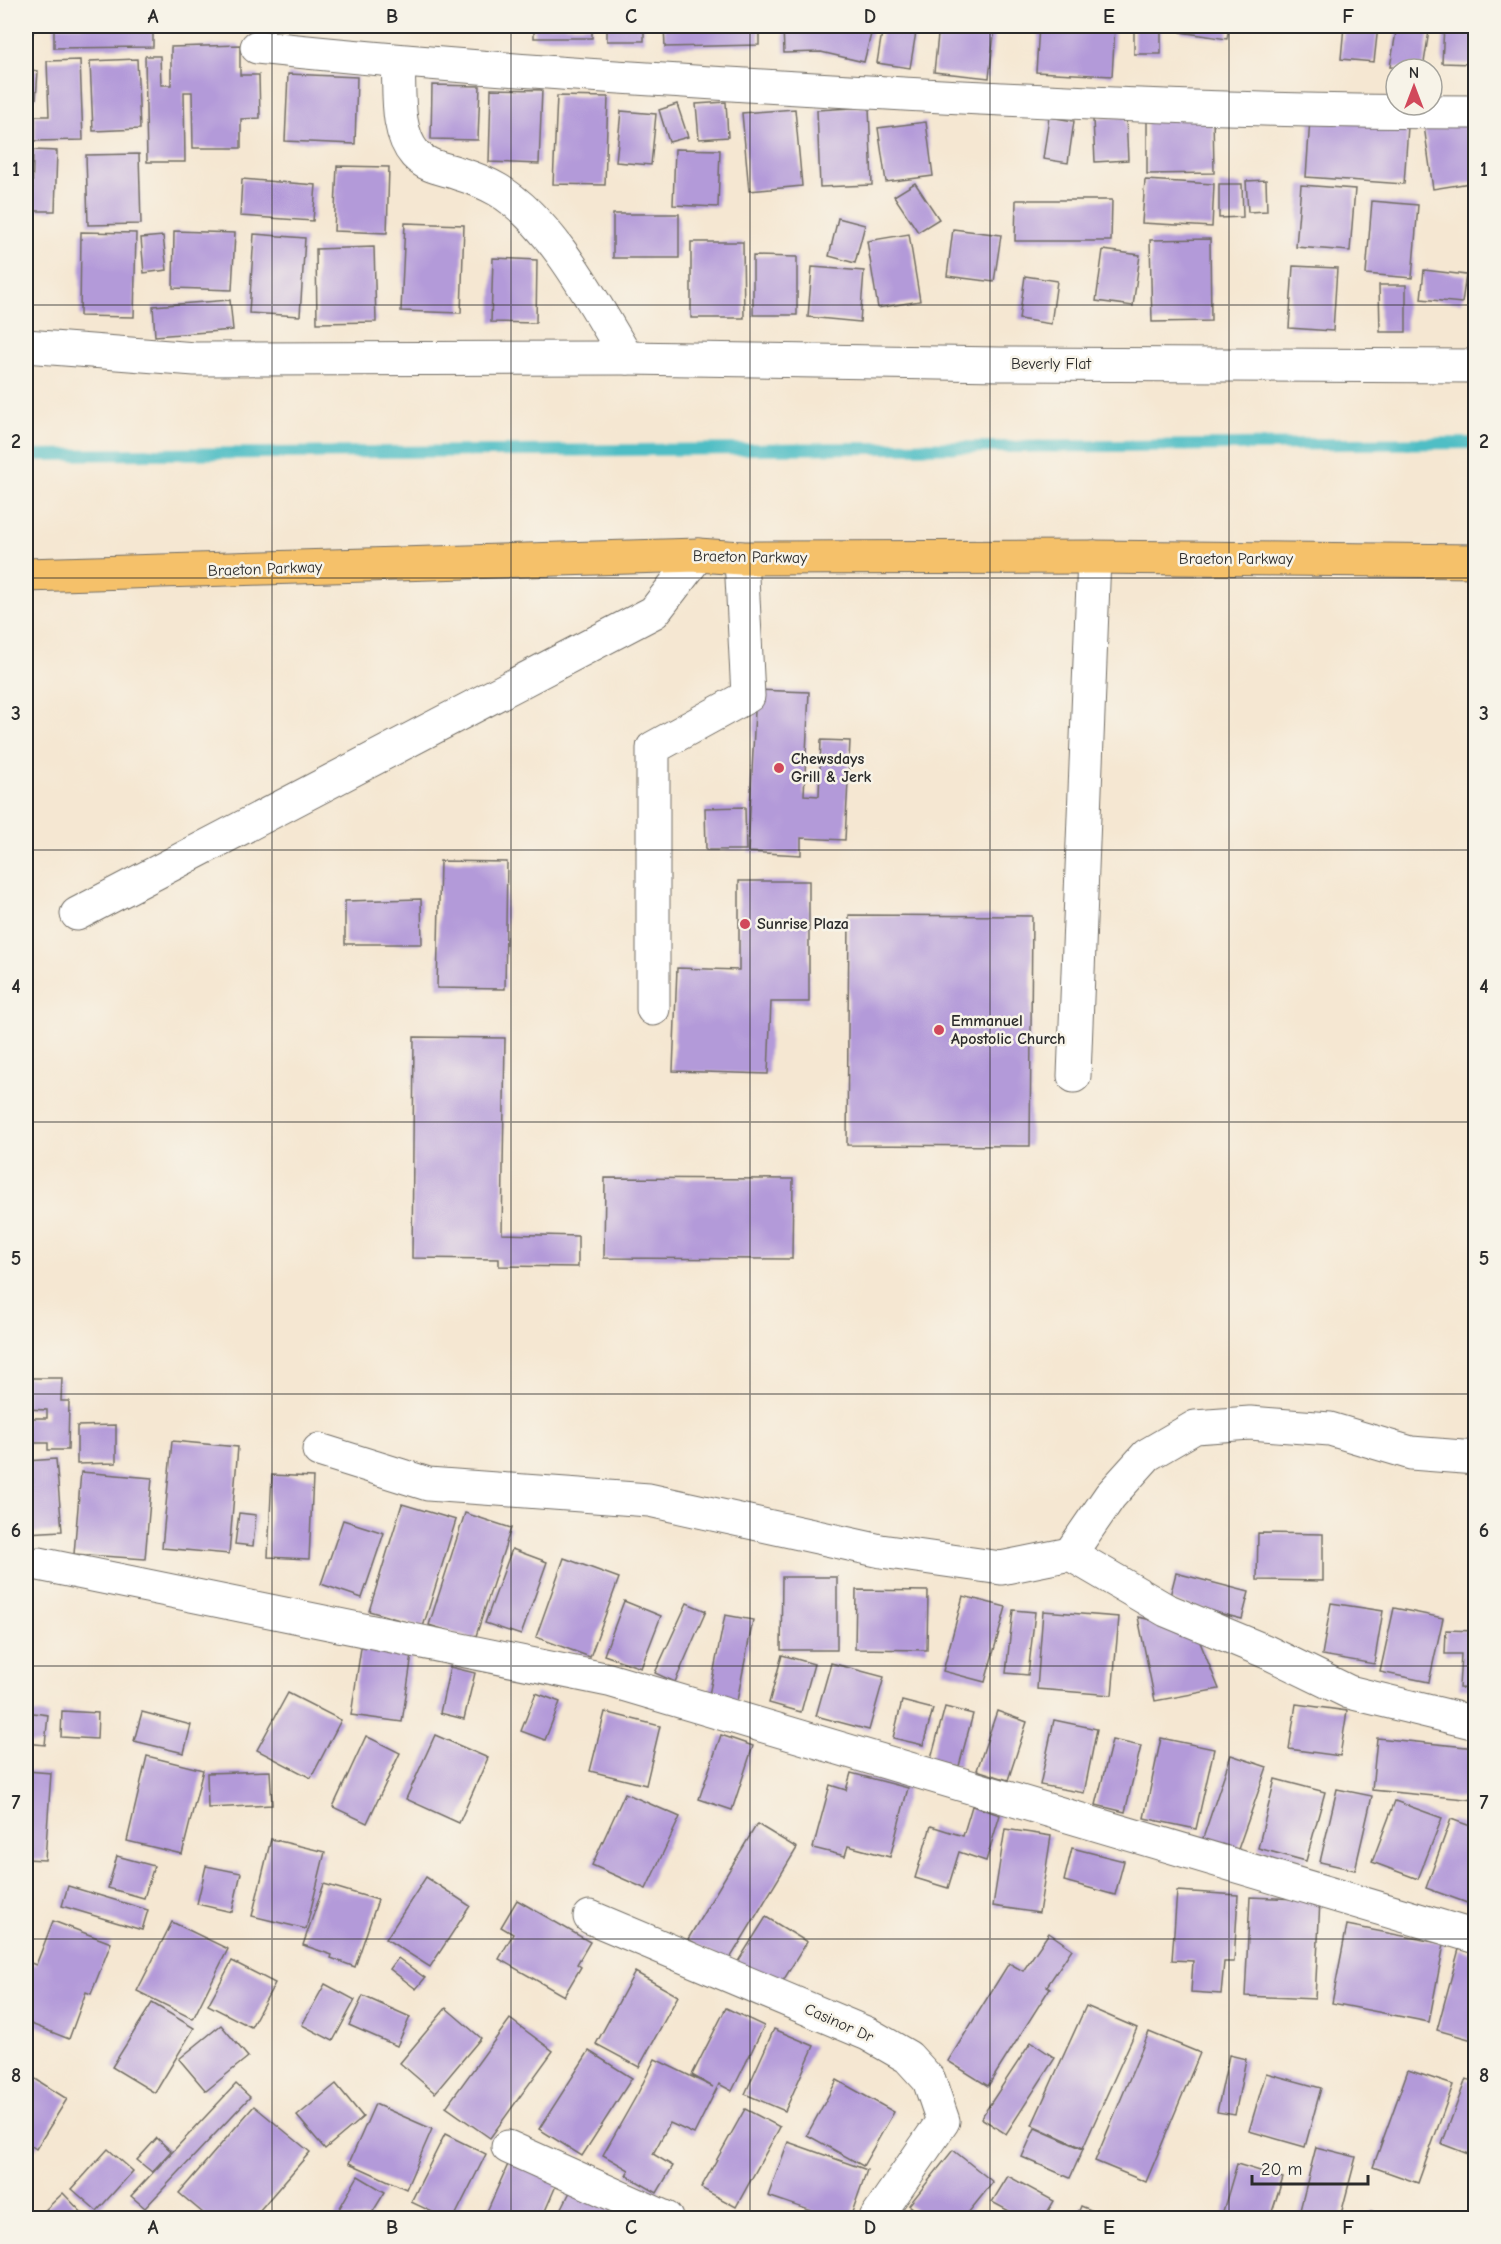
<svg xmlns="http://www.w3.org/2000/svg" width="1501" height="2244" viewBox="0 0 1501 2244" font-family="'Comic Neue',sans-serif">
<rect width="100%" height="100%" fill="#f7f3e8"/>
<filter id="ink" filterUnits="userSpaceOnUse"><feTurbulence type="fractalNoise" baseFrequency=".0167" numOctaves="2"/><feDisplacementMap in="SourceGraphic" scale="12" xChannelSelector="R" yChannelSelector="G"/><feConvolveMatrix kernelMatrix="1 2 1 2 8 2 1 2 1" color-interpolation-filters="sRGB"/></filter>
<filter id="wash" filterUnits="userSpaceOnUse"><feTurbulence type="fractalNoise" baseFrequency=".008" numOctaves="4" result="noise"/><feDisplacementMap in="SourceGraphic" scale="24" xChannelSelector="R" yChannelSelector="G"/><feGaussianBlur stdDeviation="1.35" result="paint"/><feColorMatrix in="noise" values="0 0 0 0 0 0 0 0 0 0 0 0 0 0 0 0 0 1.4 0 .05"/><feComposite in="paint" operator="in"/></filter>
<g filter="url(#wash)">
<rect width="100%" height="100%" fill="#f5e7d2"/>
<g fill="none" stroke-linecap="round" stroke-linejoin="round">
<polyline stroke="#4fbec5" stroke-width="12" points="26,455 1476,443"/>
</g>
<g id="blocks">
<g fill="#b39ad9">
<polygon points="26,26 34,26 33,33 26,32"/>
<polygon points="54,26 153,26 153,47 54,48"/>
<polygon points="316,26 379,26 379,29 317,29"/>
<polygon points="422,26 471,26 471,27 422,29"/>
<rect x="534" y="26" width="58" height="12"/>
<rect x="607" y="26" width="37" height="15"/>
<polygon points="664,26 759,26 759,45 665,47"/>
<polygon points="783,26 873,26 864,62 821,52 784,53"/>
<polygon points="883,26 917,26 910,68 877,63"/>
<polygon points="939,26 995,26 989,78 934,72"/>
<polygon points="1039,26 1115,26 1112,76 1036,72"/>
<rect x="1134" y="26" width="27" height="28"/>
<polygon points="1182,26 1229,26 1227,39 1181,32"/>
<polygon points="1344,26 1378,26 1374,62 1341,59"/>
<polygon points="1397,26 1429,31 1423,69 1390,67"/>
<polygon points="1444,26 1474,26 1473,64 1442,63"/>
<polygon points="240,45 240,75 259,75 260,118 241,119 241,148 193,148 192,92 184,92 185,162 147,162 145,56 160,56 161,85 171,85 171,47"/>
<polygon points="137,59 140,129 93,131 90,61"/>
<polygon points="80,60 83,140 35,141 35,116 49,116 47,61"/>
<polygon points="26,70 38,71 36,99 26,99"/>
<polygon points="288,74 357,77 355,144 285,141"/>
<polygon points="432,85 480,86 478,140 431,139"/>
<polygon points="491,89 542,90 539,164 489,162"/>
<polygon points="557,96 608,97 605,185 553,184"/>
<polygon points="726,102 728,137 699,139 696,104"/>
<polygon points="677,104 688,137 669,142 659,110"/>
<polygon points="869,107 872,185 820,187 817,110"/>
<polygon points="795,109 802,186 749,191 742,113"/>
<polygon points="621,111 656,114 651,165 616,162"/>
<polygon points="1147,113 1213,113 1214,173 1147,174"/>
<polygon points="1049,117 1074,121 1068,163 1043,159"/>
<polygon points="1126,117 1128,160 1095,162 1093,119"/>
<polygon points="1310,119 1408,126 1404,184 1306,177"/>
<polygon points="1476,119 1476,182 1433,189 1424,126"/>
<polygon points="926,122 933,176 886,182 878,128"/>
<polygon points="675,149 720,150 718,207 673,205"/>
<polygon points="33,150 57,151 55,211 32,211"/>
<polygon points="139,154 141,224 88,225 86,155"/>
<polygon points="337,166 389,167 387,233 334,231"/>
<polygon points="242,179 316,185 313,221 240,216"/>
<polygon points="1145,180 1214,184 1212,227 1142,223"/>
<polygon points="1266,180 1267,211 1248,212 1246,181"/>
<polygon points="915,183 939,219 918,232 894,196"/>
<polygon points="1219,184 1242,184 1243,217 1219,218"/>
<polygon points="1301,185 1355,189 1350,251 1296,247"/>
<polygon points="1016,200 1112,200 1111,241 1015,241"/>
<polygon points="1372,201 1418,205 1412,278 1366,274"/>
<rect x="613" y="214" width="66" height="44"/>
<polygon points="838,218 865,225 855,263 829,256"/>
<polygon points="405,223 464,225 461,313 401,311"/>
<polygon points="953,229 1001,235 994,282 947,276"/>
<polygon points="174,231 235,233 232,290 173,288"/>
<polygon points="81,232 136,233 134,317 80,316"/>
<polygon points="254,234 305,238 300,316 249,313"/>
<polygon points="909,234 920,301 878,308 867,241"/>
<polygon points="163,236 167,270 144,273 141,238"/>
<polygon points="1210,239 1211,321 1152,322 1150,240"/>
<polygon points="691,242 743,242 744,318 691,318"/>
<polygon points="374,247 376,322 317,323 316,249"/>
<polygon points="1103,250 1140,255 1133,306 1096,301"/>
<polygon points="753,256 797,257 797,315 753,315"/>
<polygon points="493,258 537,260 536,323 491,322"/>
<polygon points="1293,266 1337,268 1333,331 1289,328"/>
<polygon points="812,267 864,271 860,322 808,317"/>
<polygon points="1424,270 1466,275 1462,303 1421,299"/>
<polygon points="1025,276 1057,281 1051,324 1019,319"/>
<polygon points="1379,285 1406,285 1406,332 1380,332"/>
<polygon points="230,300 233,330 155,336 153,306"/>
<polygon points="756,690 809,692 804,795 819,796 821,740 850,741 845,840 801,838 801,855 748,852"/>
<polygon points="745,807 746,850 706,850 705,808"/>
<polygon points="440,861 507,862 505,989 437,988"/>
<polygon points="739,881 809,881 809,1002 771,1002 768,1074 673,1071 677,968 739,970"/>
<polygon points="421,899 422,944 345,944 345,901"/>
<polygon points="849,915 1032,916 1030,1146 847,1145"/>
<polygon points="414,1037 505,1038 502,1234 578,1236 578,1267 499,1266 499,1259 412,1258"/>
<polygon points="605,1178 793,1179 792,1259 604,1258"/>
<polygon points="26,1378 62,1378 61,1401 69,1401 68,1450 48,1450 48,1443 26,1443 26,1418 47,1418 47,1410 26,1409"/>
<polygon points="116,1425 116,1463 77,1464 77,1426"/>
<polygon points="172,1441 238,1447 229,1554 162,1548"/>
<polygon points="56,1459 62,1531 26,1533 26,1461"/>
<polygon points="81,1472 152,1478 145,1559 74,1554"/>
<polygon points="272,1475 313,1477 309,1559 268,1557"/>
<polygon points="402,1504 456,1520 423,1627 369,1611"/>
<polygon points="239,1513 256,1515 253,1546 235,1544"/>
<polygon points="465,1513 511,1528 475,1639 429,1625"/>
<polygon points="343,1520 384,1533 362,1598 321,1584"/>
<polygon points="1258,1533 1323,1534 1323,1581 1257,1580"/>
<polygon points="512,1549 547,1562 521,1635 485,1623"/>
<polygon points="564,1558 619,1578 590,1657 536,1637"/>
<polygon points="1176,1573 1249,1592 1242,1619 1169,1600"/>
<polygon points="782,1577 837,1577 837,1650 781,1650"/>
<polygon points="856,1590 928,1591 927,1650 855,1649"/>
<polygon points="963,1596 1006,1607 985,1682 943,1671"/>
<polygon points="624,1601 661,1616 641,1668 604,1655"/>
<polygon points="687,1603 706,1611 675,1682 655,1673"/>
<polygon points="1331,1603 1383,1611 1374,1664 1322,1655"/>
<polygon points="1394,1608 1443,1618 1429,1682 1380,1672"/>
<polygon points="1013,1610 1035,1612 1028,1675 1006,1673"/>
<polygon points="1043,1611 1119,1617 1112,1695 1037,1689"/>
<polygon points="725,1615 753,1620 737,1701 709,1695"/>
<polygon points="1138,1617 1195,1630 1219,1689 1155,1701"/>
<polygon points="1446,1630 1476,1631 1476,1689 1459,1688 1461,1654 1445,1654"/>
<polygon points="362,1641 413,1648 402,1722 351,1715"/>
<polygon points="782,1655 814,1664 801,1712 769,1703"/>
<polygon points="831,1663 884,1677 869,1730 816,1716"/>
<polygon points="450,1667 475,1673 464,1719 440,1713"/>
<polygon points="288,1693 341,1720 311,1778 257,1750"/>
<polygon points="536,1693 560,1702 545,1740 521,1731"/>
<polygon points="902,1701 933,1709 923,1745 893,1738"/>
<polygon points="1296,1704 1347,1711 1340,1756 1289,1749"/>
<polygon points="945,1707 973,1714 959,1766 931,1759"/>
<polygon points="62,1711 98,1713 97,1739 61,1737"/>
<polygon points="997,1711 1027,1722 1008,1780 977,1770"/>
<polygon points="26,1712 48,1715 45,1745 26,1743"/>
<polygon points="142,1712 191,1725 184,1753 134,1741"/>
<polygon points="605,1712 660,1726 646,1785 590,1771"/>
<polygon points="1054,1720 1097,1729 1084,1793 1040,1785"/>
<polygon points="435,1735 488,1758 459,1823 406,1799"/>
<polygon points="721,1735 753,1746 732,1810 699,1799"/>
<polygon points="366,1736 400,1753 367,1823 333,1807"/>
<polygon points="1161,1738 1214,1749 1196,1829 1144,1818"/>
<polygon points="1377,1738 1476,1748 1475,1800 1372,1790"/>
<polygon points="1112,1740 1141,1746 1125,1812 1096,1805"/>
<polygon points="1231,1755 1267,1767 1237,1852 1202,1841"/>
<polygon points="147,1756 203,1770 182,1854 127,1841"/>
<polygon points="26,1771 51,1773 45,1860 26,1859"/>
<polygon points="270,1771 272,1805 208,1808 207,1773"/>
<polygon points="851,1773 908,1788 890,1857 848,1846 845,1856 813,1848 830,1785 846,1790"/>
<polygon points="1275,1779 1325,1792 1306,1861 1258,1848"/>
<polygon points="1337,1789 1372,1796 1355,1870 1320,1862"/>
<polygon points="625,1793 680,1817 646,1889 592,1865"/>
<polygon points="1395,1801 1442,1818 1418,1879 1372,1862"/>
<polygon points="972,1806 1000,1815 986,1861 959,1852 948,1888 915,1878 931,1826 963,1836"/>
<polygon points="1451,1819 1476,1828 1476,1889 1470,1904 1426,1888"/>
<polygon points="757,1824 797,1848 728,1962 688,1939"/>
<polygon points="1005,1829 1051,1836 1039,1913 993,1906"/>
<polygon points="271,1839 325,1852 306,1929 252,1916"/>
<polygon points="1072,1848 1124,1861 1115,1895 1064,1881"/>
<polygon points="117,1856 154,1866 144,1898 108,1888"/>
<polygon points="206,1866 241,1873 232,1912 197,1904"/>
<polygon points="426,1877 470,1906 430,1967 386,1939"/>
<polygon points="324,1884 378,1900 355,1967 331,1958 332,1955 303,1945"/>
<polygon points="68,1886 148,1910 142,1930 62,1906"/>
<polygon points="1177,1891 1238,1895 1234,1962 1224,1962 1221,1994 1191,1992 1193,1961 1172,1960"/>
<polygon points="1250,1897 1320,1900 1315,1999 1245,1996"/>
<polygon points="517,1900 590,1942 577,1964 581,1967 564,1996 499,1959 513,1934 501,1927"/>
<polygon points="766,1917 807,1942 778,1989 737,1963"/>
<polygon points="53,1921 111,1943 91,1994 86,1992 69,2039 26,2022 26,1961 36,1965"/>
<polygon points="172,1922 228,1949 193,2019 137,1991"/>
<polygon points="1347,1925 1444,1944 1429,2022 1332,2003"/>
<polygon points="1049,1933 1072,1949 1047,1986 1050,1988 988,2086 948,2061 1009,1963 1023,1971"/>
<polygon points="1459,1949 1476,1954 1476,2041 1437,2030"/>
<polygon points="398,1958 425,1978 416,1989 390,1969"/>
<polygon points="232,1961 275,1983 251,2027 208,2005"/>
<polygon points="635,1972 678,1996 639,2067 596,2044"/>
<polygon points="325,1984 355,2000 333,2041 302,2025"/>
<polygon points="363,1996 410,2017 397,2046 349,2025"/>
<polygon points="152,2003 194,2028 155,2093 112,2067"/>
<polygon points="1086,2006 1137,2028 1083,2148 1032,2125"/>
<polygon points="446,2008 481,2038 435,2093 400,2063"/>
<polygon points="726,2008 764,2026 732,2091 719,2084 694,2134 670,2123 653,2154 673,2166 657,2193 626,2175 629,2170 603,2155 638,2093 655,2059 713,2087 692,2075"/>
<polygon points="510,2019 553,2051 490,2138 446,2107"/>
<polygon points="221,2025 248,2057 206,2091 179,2059"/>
<polygon points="774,2029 814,2046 785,2111 745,2094"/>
<polygon points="1149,2032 1200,2053 1146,2182 1095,2161"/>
<polygon points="1031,2042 1055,2058 1006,2134 981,2118"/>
<polygon points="589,2051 632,2078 582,2156 539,2129"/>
<polygon points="1229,2055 1246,2059 1235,2115 1217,2112"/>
<polygon points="1408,2070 1453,2085 1418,2183 1373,2167"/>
<polygon points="26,2073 67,2099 36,2149 26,2142"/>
<polygon points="1266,2073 1321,2088 1305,2147 1249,2131"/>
<polygon points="1466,2079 1476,2082 1476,2157 1442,2144"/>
<polygon points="837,2080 894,2112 863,2166 807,2135"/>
<polygon points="236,2084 250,2097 145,2208 131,2196"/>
<polygon points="336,2084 363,2117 325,2149 297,2116"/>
<polygon points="375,2104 432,2129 406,2189 349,2163"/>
<polygon points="254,2106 310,2152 253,2218 209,2218 179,2193"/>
<polygon points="745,2109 780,2127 736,2207 701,2188"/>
<polygon points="1035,2128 1083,2149 1070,2178 1022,2157"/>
<polygon points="445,2134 486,2154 454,2218 445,2218 411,2202"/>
<polygon points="157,2138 171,2151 152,2172 137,2160"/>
<polygon points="788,2142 867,2170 850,2218 832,2218 768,2196"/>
<polygon points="1316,2147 1356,2157 1340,2218 1298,2218"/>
<polygon points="108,2149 133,2171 97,2211 72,2189"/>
<polygon points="953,2150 993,2182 964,2218 926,2218 909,2205"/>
<polygon points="510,2160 558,2181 542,2218 484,2218"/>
<polygon points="1237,2164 1283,2178 1270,2218 1221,2218"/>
<polygon points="358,2176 385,2192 369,2218 334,2218"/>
<polygon points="1008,2176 1054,2201 1044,2218 1022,2218 992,2202"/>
<polygon points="571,2190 615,2211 611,2218 557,2218"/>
<polygon points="63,2193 87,2218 42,2218 39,2216"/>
<polygon points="1081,2206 1110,2218 1076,2218"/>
<polygon points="1371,2211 1395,2218 1369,2218"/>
</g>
</g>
</g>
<g filter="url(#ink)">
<use href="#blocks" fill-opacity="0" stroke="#726d65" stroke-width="1.5"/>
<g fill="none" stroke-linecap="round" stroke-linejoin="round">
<defs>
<g id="minor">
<path d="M 257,47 C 448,67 640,79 832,90 C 1046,102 1261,112 1476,112"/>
<path d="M 398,61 C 400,90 395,131 415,154 C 428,168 444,168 460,174 C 473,178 486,183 498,190 C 553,223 594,304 627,358"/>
<polyline points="26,346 195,359 627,358 1000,364 1476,366"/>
<polyline points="77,914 654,612 698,555"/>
<polyline points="653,1009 653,748 748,696 741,558"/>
<polyline points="1074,1076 1094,557"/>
<polyline points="319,1450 428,1484 649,1500 881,1551 1001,1568 1070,1554"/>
<polyline points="1476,1458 1411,1453 1330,1429 1250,1423 1195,1427 1147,1455 1110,1496 1070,1554 1166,1610 1267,1652 1349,1692 1476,1723"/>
<polyline points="39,1564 609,1680 1476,1937"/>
<polyline points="590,1917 868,2034 908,2057 929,2080 943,2121 876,2218"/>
<polyline points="508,2147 666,2218"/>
</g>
<polyline id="major" points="26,575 698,555 741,558 1094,557 1476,561"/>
</defs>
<use href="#minor" stroke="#726d65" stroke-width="35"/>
<use href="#major" stroke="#726d65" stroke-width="35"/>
<use href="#minor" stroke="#fff" stroke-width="33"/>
<use href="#major" stroke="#f5c16b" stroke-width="33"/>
</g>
</g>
<path fill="none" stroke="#2b2b2b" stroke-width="1.5" stroke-opacity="0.55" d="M 272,26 L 272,2218M 511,26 L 511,2218M 750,26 L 750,2218M 990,26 L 990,2218M 1229,26 L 1229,2218M 26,305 L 1476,305M 26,578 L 1476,578M 26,850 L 1476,850M 26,1122 L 1476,1122M 26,1394 L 1476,1394M 26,1666 L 1476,1666M 26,1939 L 1476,1939"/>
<g fill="#d1495b" stroke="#f7f3e8" stroke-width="2">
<circle cx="779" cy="768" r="6"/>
<circle cx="745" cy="924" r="6"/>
<circle cx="939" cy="1030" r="6"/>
</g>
<g text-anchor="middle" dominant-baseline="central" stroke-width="5" stroke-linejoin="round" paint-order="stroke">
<g font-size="16" fill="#2b2b2b" stroke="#f7f3e8">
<text x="1051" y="364">Beverly Flat</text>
<text transform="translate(750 557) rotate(1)">Braeton Parkway</text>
<text x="1236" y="559">Braeton Parkway</text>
<text transform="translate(265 569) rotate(-2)">Braeton Parkway</text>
<text transform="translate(839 2023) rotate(24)">Casinor Dr</text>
</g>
<g font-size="16" font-weight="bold" fill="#2b2b2b" stroke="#f7f3e8" text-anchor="start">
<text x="791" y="759">Chewsdays<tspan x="791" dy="18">Grill &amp; Jerk</tspan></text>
<text x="757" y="924">Sunrise Plaza</text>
<text x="951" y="1021">Emmanuel<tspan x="951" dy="18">Apostolic Church</tspan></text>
</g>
</g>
<rect width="1501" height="2244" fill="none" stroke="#f7f3e8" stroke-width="66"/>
<g transform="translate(1414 87)"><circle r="28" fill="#f7f3e8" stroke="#a5a39c" stroke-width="1.5"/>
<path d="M0-4.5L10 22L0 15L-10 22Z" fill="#d1495b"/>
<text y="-9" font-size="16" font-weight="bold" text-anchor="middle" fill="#2b2b2b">N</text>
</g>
<path d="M1252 2175v9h116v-9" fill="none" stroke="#2b2b2b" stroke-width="3"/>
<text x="1261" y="2175" font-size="18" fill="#2b2b2b" stroke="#f7f3e8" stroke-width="4.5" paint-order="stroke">20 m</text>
<rect x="33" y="33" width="1435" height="2178" fill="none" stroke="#2b2b2b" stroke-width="2"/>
<g font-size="20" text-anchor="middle" font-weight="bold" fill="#2b2b2b">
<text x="153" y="23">A</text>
<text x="392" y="23">B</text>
<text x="631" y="23">C</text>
<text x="870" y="23">D</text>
<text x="1109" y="23">E</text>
<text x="1348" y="23">F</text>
<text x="16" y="176">1</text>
<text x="1484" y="176">1</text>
<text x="16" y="448">2</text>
<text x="1484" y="448">2</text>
<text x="16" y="720">3</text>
<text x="1484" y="720">3</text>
<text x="16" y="993">4</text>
<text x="1484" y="993">4</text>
<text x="16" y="1265">5</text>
<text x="1484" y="1265">5</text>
<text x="16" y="1537">6</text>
<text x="1484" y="1537">6</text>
<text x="16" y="1809">7</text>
<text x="1484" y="1809">7</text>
<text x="16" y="2082">8</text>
<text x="1484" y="2082">8</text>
<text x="153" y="2234">A</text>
<text x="392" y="2234">B</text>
<text x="631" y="2234">C</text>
<text x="870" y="2234">D</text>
<text x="1109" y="2234">E</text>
<text x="1348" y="2234">F</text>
</g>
</svg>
